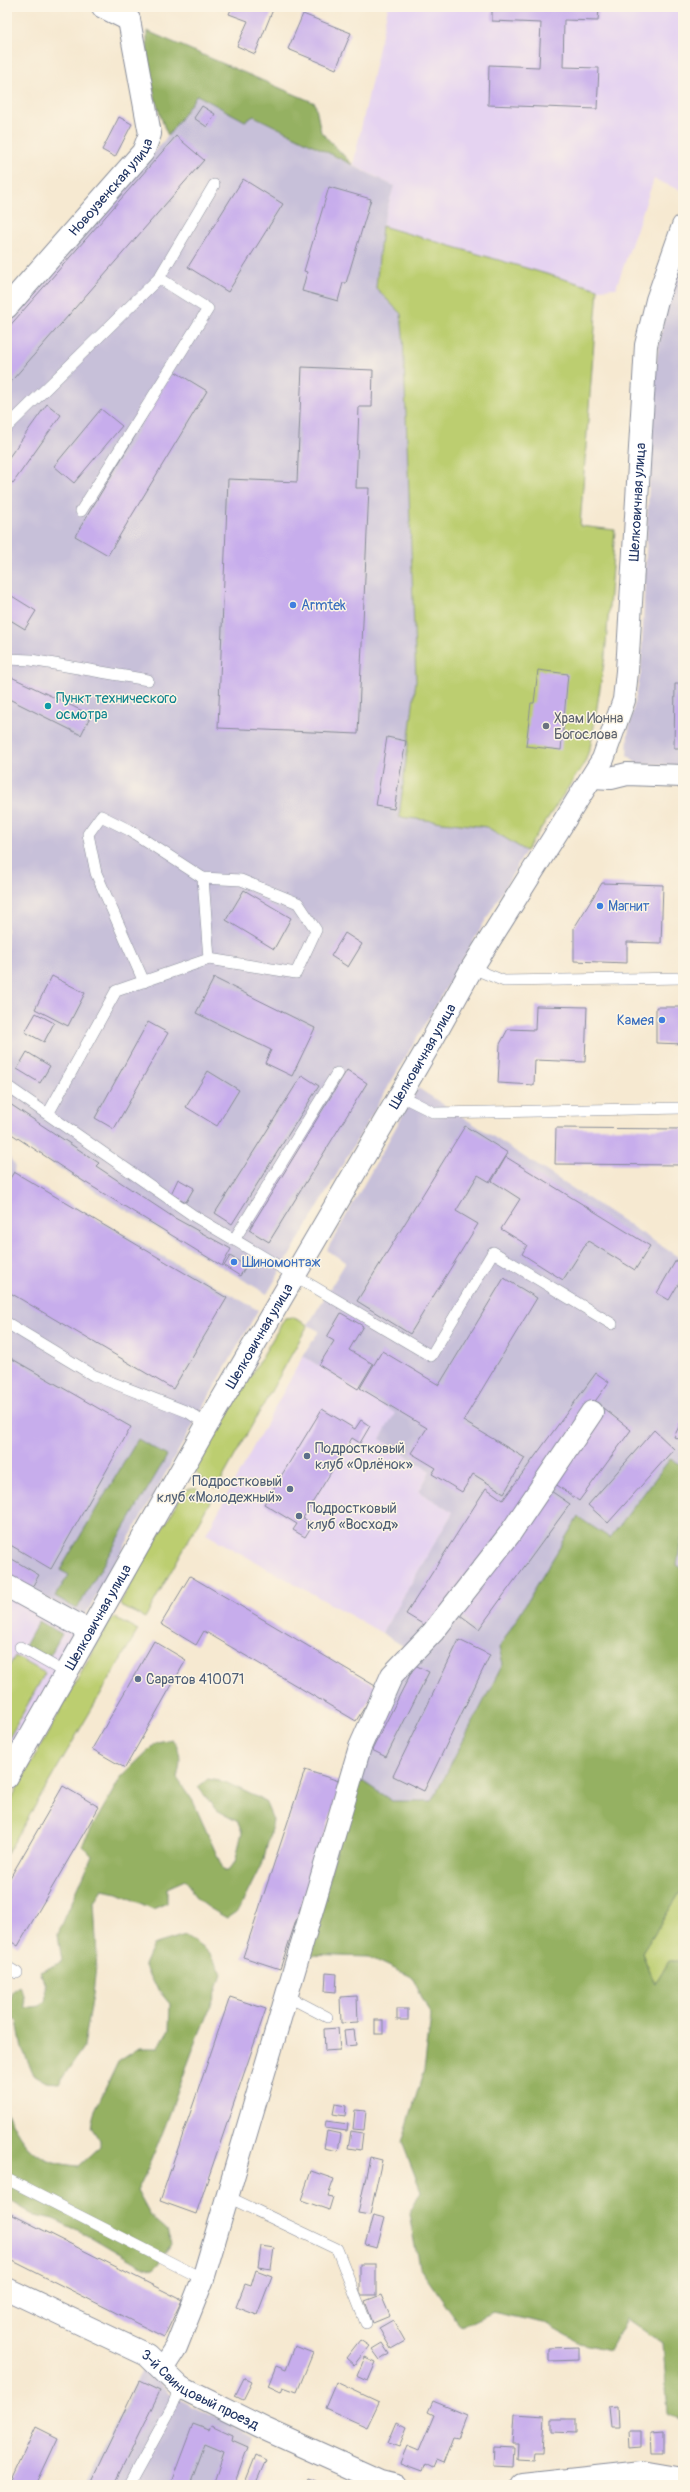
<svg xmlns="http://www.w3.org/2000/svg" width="690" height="2492" viewBox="0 0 690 2492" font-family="Pangolin,sans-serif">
<rect width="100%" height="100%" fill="#fcf5e5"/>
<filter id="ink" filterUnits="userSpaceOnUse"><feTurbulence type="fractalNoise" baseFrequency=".025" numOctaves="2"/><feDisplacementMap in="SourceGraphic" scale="8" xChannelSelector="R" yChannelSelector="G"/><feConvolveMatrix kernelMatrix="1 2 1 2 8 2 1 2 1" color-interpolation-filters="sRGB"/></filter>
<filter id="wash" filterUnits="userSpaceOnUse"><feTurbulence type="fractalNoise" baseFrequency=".012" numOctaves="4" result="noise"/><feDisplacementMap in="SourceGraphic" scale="16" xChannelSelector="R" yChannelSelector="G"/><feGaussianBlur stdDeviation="0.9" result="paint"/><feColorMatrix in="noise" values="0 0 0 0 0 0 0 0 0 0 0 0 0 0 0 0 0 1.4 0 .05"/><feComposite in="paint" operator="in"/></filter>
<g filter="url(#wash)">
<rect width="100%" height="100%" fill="#f6e9d1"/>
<g fill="#e5d3f1">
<polygon points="388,7 683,7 683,181 680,190 654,179 616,288 598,289 382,226 394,186 353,165"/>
<polygon points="303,1356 396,1413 380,1439 430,1471 419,1492 453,1512 382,1633 206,1534"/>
<polygon points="7,1591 75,1634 7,1759"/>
</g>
<g fill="#c7c0d9">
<polygon points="197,95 245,121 253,116 394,186 382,226 376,288 401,314 403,334 416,681 399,817 487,827 526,851 267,1294 114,1203 7,1135 7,321 168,136"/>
<polygon points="683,257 683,765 639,764 627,755 628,734 641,672 653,388 659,343 667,302"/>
<polygon points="418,1088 683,1260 683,1466 670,1460 610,1538 578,1517 432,1801 392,1801 356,1777 411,1651 382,1633 453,1512 419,1492 430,1471 380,1439 395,1413 303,1356 319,1331 308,1325 346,1262 327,1250"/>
<polygon points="7,1154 15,1165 14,1172 258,1310 84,1618 7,1577"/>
<polygon points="683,1529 683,1569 677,1565"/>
<polygon points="145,2364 169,2393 254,2436 234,2485 85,2485"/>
</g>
<g fill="#bcce70" stroke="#6c7e67">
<polygon points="382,226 598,289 580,526 615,530 605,657 591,744 585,762 526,851 487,827 399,817 416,681 403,334 401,314 376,288"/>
<polygon points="292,1317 308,1325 217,1488 201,1478 195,1471 285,1318"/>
<polygon points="196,1488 212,1498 145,1618 121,1606 120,1603 185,1490"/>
<polygon points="116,1618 138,1630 7,1854 7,1807 111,1619"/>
<polygon points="15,1656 45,1673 7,1742 7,1670"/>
<polygon points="681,1891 683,1891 683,1963 669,1960 655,1984 642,1953"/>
</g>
<g fill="#95b162" stroke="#587060">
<path d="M 147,31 L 315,103 L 321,132 L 353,165 L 254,116 L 245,121 L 197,95 L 168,136 C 155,105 146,65 147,31 Z"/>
<polygon points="138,1439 167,1456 77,1609 55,1596 69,1575 60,1570"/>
<polygon points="670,1459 683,1466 683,1529 677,1565 683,1569 683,1891 681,1891 642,1953 655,1984 669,1960 683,1963 683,2061 680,2076 683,2076 683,2420 668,2415 663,2344 627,2319 610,2350 580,2343 544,2323 492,2312 461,2327 419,2267 409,2213 421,2191 402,2142 424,2070 431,2016 412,1977 369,1957 308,1955 356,1777 392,1801 432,1801 503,1664 499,1648 578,1517 610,1538"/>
<polygon points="39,1621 62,1634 48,1659 25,1646"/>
<path d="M 172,1739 C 182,1752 181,1762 177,1778 L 193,1801 L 224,1871 L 228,1871 L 235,1862 L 242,1832 L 238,1822 L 216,1810 L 198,1787 L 208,1779 L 225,1782 L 265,1801 L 273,1820 L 264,1859 L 239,1910 L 227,1918 C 216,1912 204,1906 195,1896 C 191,1891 191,1885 185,1880 L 167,1888 L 167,1903 L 153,1909 L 118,1893 L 102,1890 L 94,1902 L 97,1957 L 93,1995 L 84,2046 L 59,2083 L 46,2082 L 34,2075 L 22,2048 L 17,2021 L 7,2014 L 12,1991 L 19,1986 L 24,1996 L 26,2008 L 39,2006 L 46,2001 L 45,1984 L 40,1972 L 62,1962 L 58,1934 L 92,1856 L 82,1845 L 121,1777 L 157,1742 Z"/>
<path d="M 185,1935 L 209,1953 L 222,1973 C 214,2002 201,2027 191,2055 C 174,2101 159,2148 137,2191 L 150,2215 L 167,2230 L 171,2244 L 158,2265 L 153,2270 L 139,2265 L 86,2234 L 53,2219 L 34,2215 L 7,2199 L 7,2112 C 24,2149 37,2163 79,2166 L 100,2147 L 100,2141 L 91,2127 L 95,2110 L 118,2062 L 139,2048 L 158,2048 L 169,2030 L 170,2004 L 154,1985 L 144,1965 L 153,1945 Z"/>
</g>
<g id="blocks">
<g fill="#c7adec">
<polygon points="232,7 274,7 255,54 237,46 248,21 229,14"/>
<polygon points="492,7 599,7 598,21 564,20 563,67 599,68 597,109 488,105 489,65 539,67 541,23 492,21"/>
<polygon points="303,14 351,33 336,69 288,49"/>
<polygon points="202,106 215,114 207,127 194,118"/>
<polygon points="119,117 132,124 115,157 102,150"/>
<polygon points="176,136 204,160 7,386 7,329"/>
<polygon points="243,179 283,204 228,292 188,267"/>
<polygon points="329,187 371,199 346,283 343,283 338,301 302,291 307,272 304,271"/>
<polygon points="302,367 373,370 372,407 359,407 356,488 369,488 358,734 218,728 228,479 297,482"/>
<polygon points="174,371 207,391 108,555 75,536"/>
<polygon points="47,404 61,415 13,483 7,479 7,460"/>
<polygon points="101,409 122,426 74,483 54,466"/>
<polygon points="7,593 36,611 25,629 7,618"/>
<polygon points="538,670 568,674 561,750 526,746 531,703 534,703"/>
<polygon points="7,675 91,715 81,735 7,698"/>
<polygon points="675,684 683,684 683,748 674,748"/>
<polygon points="387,737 406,741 394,809 376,806"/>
<polygon points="602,883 663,885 661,943 627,942 627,963 574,961 574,928"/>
<polygon points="244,890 291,918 274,949 226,920"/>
<polygon points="345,933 362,944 348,967 331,956"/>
<polygon points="52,976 85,993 68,1026 35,1009"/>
<polygon points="214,978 315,1028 292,1076 265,1063 271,1050 196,1013"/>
<polygon points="536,1006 587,1007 585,1062 535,1060 534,1085 498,1083 500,1044 508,1029 535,1030"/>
<polygon points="656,1007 683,1007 683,1044 656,1043"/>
<polygon points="36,1013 54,1023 44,1042 25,1032"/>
<polygon points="148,1022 168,1033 114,1129 95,1118"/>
<polygon points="27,1052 50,1066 40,1083 17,1069"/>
<polygon points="347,1070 367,1083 269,1242 249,1230"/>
<polygon points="208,1071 239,1090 217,1126 186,1107"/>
<polygon points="302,1075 319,1086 232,1224 215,1213"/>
<polygon points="7,1102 99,1163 96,1166 173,1217 231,1249 222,1266 83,1181 7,1131"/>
<polygon points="465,1126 508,1153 490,1182 478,1175 456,1211 478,1224 410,1334 357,1301"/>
<polygon points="556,1128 683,1129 683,1165 555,1164"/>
<polygon points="506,1157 650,1246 635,1270 588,1241 563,1280 522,1254 527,1245 501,1229 520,1199 492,1181"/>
<polygon points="14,1172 227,1298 173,1389 7,1291 7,1183"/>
<polygon points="178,1179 194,1188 186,1202 171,1194"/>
<polygon points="230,1256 246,1266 240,1276 224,1266"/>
<polygon points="676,1260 683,1264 683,1276 669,1300 657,1293"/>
<polygon points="504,1278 537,1298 463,1421 525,1458 504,1493 473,1474 462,1492 432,1474 436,1468 411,1453 427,1428 360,1388 382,1351 439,1385"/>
<polygon points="341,1313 363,1326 349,1350 373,1364 358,1389 319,1365 334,1341 327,1337"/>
<polygon points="7,1356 131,1427 51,1569 7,1543"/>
<polygon points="596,1373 609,1382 431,1629 406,1614 486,1488 503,1500"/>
<polygon points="603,1408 631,1430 579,1501 550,1480"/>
<polygon points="322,1409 355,1429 361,1420 370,1426 360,1443 352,1438 303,1518 313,1524 305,1537 293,1530 297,1524 264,1504"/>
<polygon points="683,1418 683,1441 674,1437"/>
<polygon points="654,1430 674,1449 608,1523 588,1505"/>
<polygon points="551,1491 570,1504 479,1629 460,1615"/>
<polygon points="7,1556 39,1575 31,1589 7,1575"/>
<polygon points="190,1576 377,1687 356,1721 204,1631 196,1645 161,1624"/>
<polygon points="459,1640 490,1655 424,1791 393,1776"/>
<polygon points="154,1641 186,1660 125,1768 92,1749"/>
<polygon points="415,1665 429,1672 386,1757 372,1750"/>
<polygon points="305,1770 342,1782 280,1969 243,1957"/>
<polygon points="63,1786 99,1807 18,1946 7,1939 7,1883"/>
<polygon points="326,1973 337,1974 336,1992 325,1991"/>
<polygon points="357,1996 358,2022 341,2023 340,1997"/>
<polygon points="230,1997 266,2009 196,2214 160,2201"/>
<rect x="397" y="2009" width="11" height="11"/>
<rect x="375" y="2020" width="8" height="14"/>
<polygon points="338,2028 340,2050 325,2051 324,2029"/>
<polygon points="354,2030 356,2045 346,2046 344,2031"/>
<polygon points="335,2104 346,2106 345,2116 333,2114"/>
<polygon points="355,2110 366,2111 364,2130 353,2129"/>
<polygon points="326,2121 348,2124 347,2131 325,2128"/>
<polygon points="327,2131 341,2134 338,2151 324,2148"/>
<polygon points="351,2131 363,2133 361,2150 348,2148"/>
<polygon points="370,2157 382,2160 370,2215 358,2213"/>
<polygon points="311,2171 334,2179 328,2196 333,2197 329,2210 301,2200"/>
<polygon points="7,2212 182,2300 164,2337 7,2258"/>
<polygon points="373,2215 385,2218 377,2248 365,2245"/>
<polygon points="261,2246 274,2248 271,2269 258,2267"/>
<rect x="360" y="2264" width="16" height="31"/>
<polygon points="256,2270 272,2276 257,2315 236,2307 245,2284 251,2286"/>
<polygon points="381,2295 390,2316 373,2323 365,2301"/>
<polygon points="393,2320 405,2341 391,2349 379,2328"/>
<polygon points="360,2340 369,2346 354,2365 346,2358"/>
<polygon points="382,2343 389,2354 380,2360 372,2349"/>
<polygon points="295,2346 313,2353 297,2392 283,2387 281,2392 268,2386 276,2366 286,2370"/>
<polygon points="579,2347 579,2360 549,2361 549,2348"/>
<polygon points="365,2357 376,2362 368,2381 357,2376"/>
<polygon points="244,2378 252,2382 243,2400 235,2396"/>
<polygon points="139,2381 160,2391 114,2485 89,2485"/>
<polygon points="336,2382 379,2402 367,2427 325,2408"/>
<polygon points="433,2401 467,2415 458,2439 453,2438 443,2464 436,2461 433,2468 425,2464 422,2471 400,2463 407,2446 419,2451 434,2415 428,2412"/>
<polygon points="618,2406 619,2427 611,2427 609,2407"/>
<polygon points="514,2414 545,2416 543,2453 535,2453 534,2460 517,2459 518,2444 512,2444"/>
<polygon points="552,2419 575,2419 575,2433 552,2432"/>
<polygon points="397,2422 407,2427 399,2447 388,2443"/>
<polygon points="193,2424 209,2430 211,2425 233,2435 232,2440 248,2447 234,2485 213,2485 224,2452 205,2444 190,2485 170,2485"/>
<polygon points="36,2427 58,2438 36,2485 9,2485"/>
<polygon points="664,2430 664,2453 652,2453 651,2431"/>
<polygon points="629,2431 641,2431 641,2447 630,2448"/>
<polygon points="494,2447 514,2448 513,2467 493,2466"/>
<polygon points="256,2455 266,2460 255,2485 244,2485"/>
<polygon points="308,2478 326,2485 305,2485"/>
</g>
</g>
</g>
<g filter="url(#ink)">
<use href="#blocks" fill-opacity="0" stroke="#888c98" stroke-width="1"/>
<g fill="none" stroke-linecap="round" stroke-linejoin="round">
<defs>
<g id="service">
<polyline points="7,427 159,278 214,185"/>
<polyline points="81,511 208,309 159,278"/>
<polyline points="7,659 31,660 148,680"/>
<polyline points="203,878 209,959"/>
<polyline points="472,968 504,981 683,978"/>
<polyline points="7,1086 194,1216 431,1356 493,1252 612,1324"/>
<polyline points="399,1095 435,1113 683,1108"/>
<polyline points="48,1114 116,991 209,959 296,973 316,930 298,903 241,880 203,878 129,830 101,816 88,834 96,873 144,982"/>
<polyline points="234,1240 337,1073"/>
<polyline points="7,1323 93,1375 188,1412 207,1425"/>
<polyline points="20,1647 66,1673"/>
<polyline points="7,1967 17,1973"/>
<polyline points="287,1996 327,2017"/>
<polyline points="7,2179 203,2279"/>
<polyline points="226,2196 337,2249 366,2323"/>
<polyline points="129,2485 173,2405 180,2387"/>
</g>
<g id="minor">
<polyline points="103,7 129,20"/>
<path id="s1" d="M 7,307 L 143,152 L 150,134 L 129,20"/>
<polyline points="593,777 611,778 627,774 683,776"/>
<polyline points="7,1586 89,1631"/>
<path id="s2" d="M 7,1777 L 207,1425 L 431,1042 L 472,968 L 603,759 L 624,700 L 627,671 L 646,345 L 657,300 L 683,226"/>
<path id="s3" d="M 7,2289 L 147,2355 L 180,2387 L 267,2430 L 380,2481 L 396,2485"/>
<polyline points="162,2369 176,2347 203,2279 360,1747 392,1675 433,1632 509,1535 592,1412"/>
<polyline points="522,2485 642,2472 683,2479"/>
</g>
</defs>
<use href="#service" stroke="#888c98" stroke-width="12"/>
<use href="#minor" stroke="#888c98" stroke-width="24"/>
<use href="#service" stroke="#fff" stroke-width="11"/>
<use href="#minor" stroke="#fff" stroke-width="22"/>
</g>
</g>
<g fill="#3f7fe0" stroke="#fcf5e5" stroke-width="1.5">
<circle cx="293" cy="605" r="4"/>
<circle cx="600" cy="906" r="4"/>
<circle cx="662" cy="1020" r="4"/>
<circle cx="234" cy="1262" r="4"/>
</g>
<circle fill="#0f9aa8" stroke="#fcf5e5" stroke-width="1.5" cx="48" cy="706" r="4"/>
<circle fill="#6b7280" stroke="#fcf5e5" stroke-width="1.5" cx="546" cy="726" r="4"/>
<g fill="#5c6f8a" stroke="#fcf5e5" stroke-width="1.5">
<circle cx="307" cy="1456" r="4"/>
<circle cx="290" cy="1489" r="4"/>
<circle cx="299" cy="1516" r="4"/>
<circle cx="138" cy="1679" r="4"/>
</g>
<g text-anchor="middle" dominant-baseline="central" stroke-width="3" stroke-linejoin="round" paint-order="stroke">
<g font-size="14" fill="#1b2f5e" stroke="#fcf5e5">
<text stroke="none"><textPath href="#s1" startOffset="159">Новоузенская улица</textPath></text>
<text stroke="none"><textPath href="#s2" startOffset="1441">Шелковичная улица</textPath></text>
<text stroke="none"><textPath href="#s2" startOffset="832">Шелковичная улица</textPath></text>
<text stroke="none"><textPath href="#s2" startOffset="508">Шелковичная улица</textPath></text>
<text stroke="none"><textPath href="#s2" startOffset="184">Шелковичная улица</textPath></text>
<text stroke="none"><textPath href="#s3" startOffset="219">3-й Свинцовый проезд</textPath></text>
</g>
<g font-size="14" fill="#366cbe" stroke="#fcf5e5" text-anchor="start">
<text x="301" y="605">Armtek</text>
<text x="608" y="906">Магнит</text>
<text x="654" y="1020" text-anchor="end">Камея</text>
<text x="242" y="1262">Шиномонтаж</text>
</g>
<g font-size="14" fill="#0d838f" stroke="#fcf5e5" text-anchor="start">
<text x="56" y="698">Пункт технического<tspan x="56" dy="16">осмотра</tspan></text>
</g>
<g font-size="14" fill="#5b616d" stroke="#fcf5e5" text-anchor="start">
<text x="554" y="718">Храм Ионна<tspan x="554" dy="16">Богослова</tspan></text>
</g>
<g font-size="14" fill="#4e5e75" stroke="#fcf5e5" text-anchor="start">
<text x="315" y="1448">Подростковый<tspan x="315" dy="16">клуб «Орлёнок»</tspan></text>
<text x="282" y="1481" text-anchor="end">Подростковый<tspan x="282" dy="16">клуб «Молодежный»</tspan></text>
<text x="307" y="1508">Подростковый<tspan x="307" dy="16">клуб «Восход»</tspan></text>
<text x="146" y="1679">Саратов 410071</text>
</g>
</g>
<rect width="690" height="2492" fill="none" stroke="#fcf5e5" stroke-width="24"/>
</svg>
